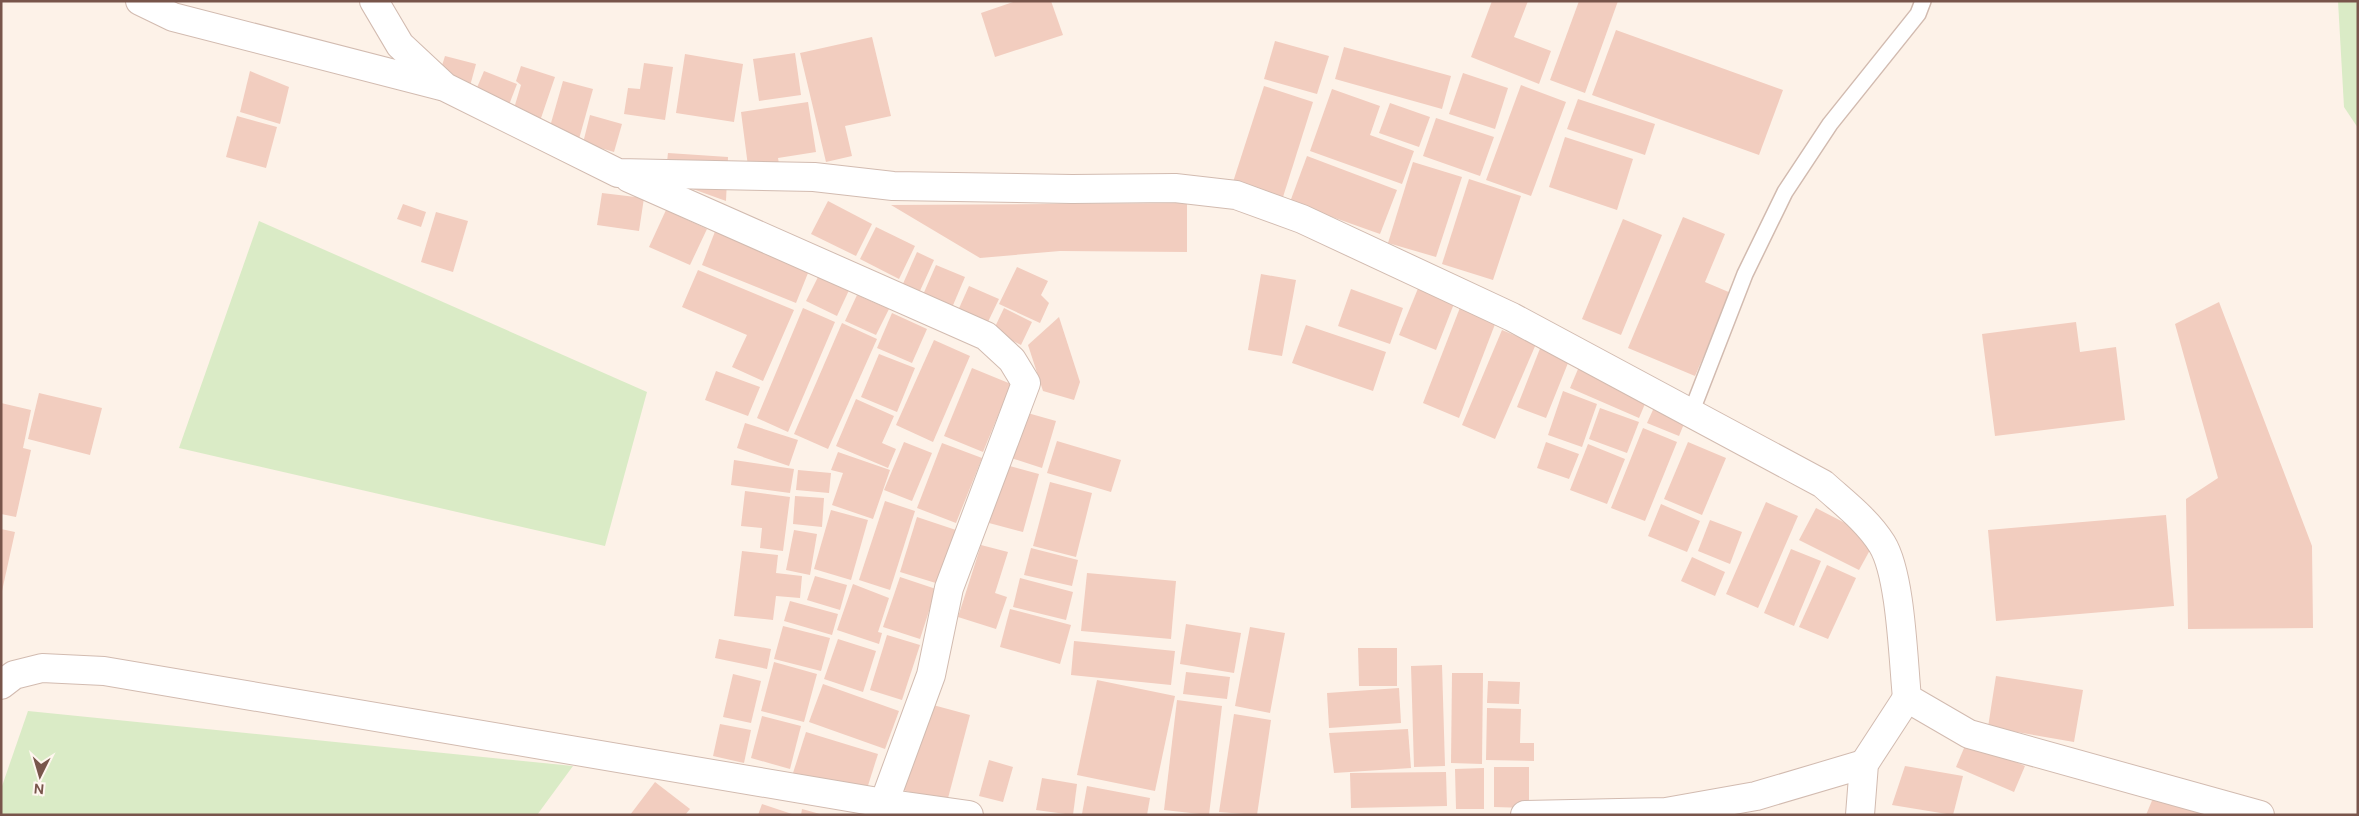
<svg xmlns="http://www.w3.org/2000/svg" width="2359" height="816" viewBox="0 0 2359 816" font-family="'DM Sans',sans-serif">
<rect width="100%" height="100%" fill="#fdf2e8"/>
<g fill="#daebc6">
<polygon points="2338,1 2358,1 2358,128 2344,107"/>
<polygon points="259,221 647,392 605,546 179,448"/>
<polygon points="28,711 573,766 537,815 1,815 1,789"/>
</g>
<g fill="#f2cdbf">
<polygon points="1016,1 1051,1 1063,35 995,57 981,13"/>
<polygon points="1492,1 1528,1 1514,37 1551,51 1539,84 1471,57"/>
<polygon points="1579,1 1618,1 1585,93 1550,80"/>
<polygon points="1616,30 1783,90 1759,155 1592,95"/>
<polygon points="872,37 891,116 845,126 852,156 826,162 800,53"/>
<polygon points="1275,41 1329,56 1317,94 1264,79"/>
<polygon points="1344,47 1451,76 1442,109 1335,79"/>
<polygon points="795,53 801,95 759,101 753,59"/>
<polygon points="685,54 743,64 734,122 676,113"/>
<polygon points="445,56 476,64 470,86 438,78"/>
<polygon points="644,63 673,67 665,120 624,114 628,88 640,89"/>
<polygon points="521,66 555,77 539,124 512,115 521,85 516,81"/>
<polygon points="250,71 289,87 280,124 240,112"/>
<polygon points="484,71 517,84 507,110 473,97"/>
<polygon points="1463,73 1508,88 1495,129 1449,114"/>
<polygon points="563,81 593,89 579,139 549,130"/>
<polygon points="1521,85 1566,102 1531,196 1486,180"/>
<polygon points="1264,86 1313,102 1283,197 1233,182"/>
<polygon points="1332,89 1380,106 1370,135 1414,151 1402,184 1310,151"/>
<polygon points="1578,99 1655,124 1645,155 1567,129"/>
<polygon points="808,102 816,152 778,158 780,170 749,174 741,112"/>
<polygon points="1390,103 1430,117 1419,147 1379,133"/>
<polygon points="590,115 622,124 614,152 583,143"/>
<polygon points="237,116 277,127 266,168 226,157"/>
<polygon points="1436,118 1494,137 1480,176 1423,156"/>
<polygon points="1565,137 1633,159 1617,210 1549,187"/>
<polygon points="668,153 728,157 726,201 665,179"/>
<polygon points="1307,156 1397,190 1380,234 1290,202"/>
<polygon points="1413,162 1462,177 1436,257 1388,243"/>
<polygon points="1469,179 1521,196 1493,280 1442,264"/>
<polygon points="602,193 644,198 639,231 597,225"/>
<polygon points="828,201 872,224 856,256 811,234"/>
<polygon points="1187,203 1187,252 1060,251 980,258 891,205"/>
<polygon points="403,204 426,212 421,227 397,219"/>
<polygon points="666,210 707,229 690,265 649,247"/>
<polygon points="436,212 468,221 453,272 421,262"/>
<polygon points="1683,217 1725,234 1705,282 1731,293 1695,376 1628,348"/>
<polygon points="1623,219 1662,235 1621,335 1582,319"/>
<polygon points="876,227 915,246 899,279 860,259"/>
<polygon points="716,229 810,268 796,303 702,265"/>
<polygon points="917,252 934,260 919,293 902,286"/>
<polygon points="936,265 965,277 951,310 922,297"/>
<polygon points="1017,267 1048,281 1041,295 1049,303 1040,323 999,304"/>
<polygon points="698,270 794,310 763,381 732,367 747,335 682,307"/>
<polygon points="1261,274 1296,280 1282,356 1248,350"/>
<polygon points="819,275 850,288 837,316 806,301"/>
<polygon points="969,286 999,299 985,328 956,315"/>
<polygon points="1419,286 1455,301 1436,350 1399,335"/>
<polygon points="1351,289 1403,308 1390,344 1338,326"/>
<polygon points="857,295 889,309 876,335 845,321"/>
<polygon points="2219,302 2312,546 2313,628 2188,629 2186,499 2218,478 2175,324"/>
<polygon points="1461,305 1497,319 1459,418 1423,403"/>
<polygon points="803,308 835,322 788,432 757,418"/>
<polygon points="1004,308 1032,322 1021,345 993,331"/>
<polygon points="892,313 927,329 912,363 877,348"/>
<polygon points="1059,317 1080,382 1074,400 1043,391 1028,345"/>
<polygon points="2076,322 2080,352 2116,347 2125,420 1995,436 1982,334"/>
<polygon points="842,323 877,339 828,449 794,434"/>
<polygon points="1306,325 1386,352 1373,391 1292,363"/>
<polygon points="1502,330 1536,344 1495,439 1462,425"/>
<polygon points="934,340 970,356 933,442 896,425"/>
<polygon points="1541,346 1570,358 1546,418 1517,407"/>
<polygon points="879,354 915,368 897,412 861,397"/>
<polygon points="1581,362 1650,392 1639,418 1570,388"/>
<polygon points="972,368 1011,384 983,452 944,436"/>
<polygon points="716,371 760,387 748,416 705,400"/>
<polygon points="1563,391 1597,404 1582,447 1548,435"/>
<polygon points="39,393 102,408 90,455 28,439"/>
<polygon points="856,399 894,416 882,443 896,449 888,468 836,446"/>
<polygon points="1657,401 1688,414 1679,436 1647,423"/>
<polygon points="1,403 31,410 23,448 31,450 16,517 1,514"/>
<polygon points="1600,408 1639,422 1627,453 1589,439"/>
<polygon points="1024,412 1056,421 1042,468 1011,458"/>
<polygon points="745,423 798,440 789,466 737,448"/>
<polygon points="1643,428 1677,442 1645,521 1611,508"/>
<polygon points="1057,441 1121,460 1111,492 1047,473"/>
<polygon points="904,442 932,453 912,501 884,490"/>
<polygon points="1546,442 1579,454 1569,479 1537,468"/>
<polygon points="1688,442 1726,458 1702,515 1664,499"/>
<polygon points="942,443 982,458 956,523 917,508"/>
<polygon points="1588,444 1625,459 1607,504 1570,490"/>
<polygon points="838,452 890,470 873,519 832,505 843,473 831,470"/>
<polygon points="734,460 794,469 790,493 731,485"/>
<polygon points="1006,465 1039,474 1023,532 989,523"/>
<polygon points="798,470 831,473 829,493 796,490"/>
<polygon points="1050,482 1092,493 1076,557 1033,546"/>
<polygon points="745,491 790,497 783,551 760,548 762,528 741,526"/>
<polygon points="795,496 824,498 822,527 793,524"/>
<polygon points="885,501 915,511 890,590 859,580"/>
<polygon points="1766,502 1798,516 1758,608 1726,594"/>
<polygon points="1661,504 1700,521 1687,552 1648,536"/>
<polygon points="1816,508 1876,539 1859,570 1799,540"/>
<polygon points="831,510 868,520 851,580 814,569"/>
<polygon points="2166,515 2174,606 1996,621 1988,530"/>
<polygon points="917,517 956,530 939,584 900,572"/>
<polygon points="1710,520 1742,532 1730,564 1698,551"/>
<polygon points="1,529 15,532 2,591 1,591"/>
<polygon points="794,530 817,534 810,575 786,570"/>
<polygon points="981,545 1008,552 995,593 1007,597 996,629 958,617"/>
<polygon points="1031,548 1078,560 1072,586 1024,575"/>
<polygon points="1791,549 1821,561 1794,626 1764,613"/>
<polygon points="742,551 778,555 776,573 802,576 800,598 776,596 773,620 734,616"/>
<polygon points="1692,557 1725,572 1715,596 1681,581"/>
<polygon points="1827,565 1856,578 1828,639 1799,627"/>
<polygon points="1087,573 1176,581 1171,639 1081,631"/>
<polygon points="815,576 847,585 840,610 807,600"/>
<polygon points="900,577 936,589 920,639 883,627"/>
<polygon points="1020,578 1073,592 1066,620 1013,607"/>
<polygon points="853,584 889,598 878,632 882,633 879,644 837,630"/>
<polygon points="790,601 838,614 832,635 784,621"/>
<polygon points="1010,609 1071,625 1060,664 1000,647"/>
<polygon points="1186,624 1241,633 1234,673 1180,664"/>
<polygon points="783,626 830,638 821,671 774,659"/>
<polygon points="1250,627 1285,633 1270,713 1235,706"/>
<polygon points="887,635 920,645 902,700 870,690"/>
<polygon points="719,639 771,649 767,669 715,658"/>
<polygon points="838,639 876,651 863,692 824,679"/>
<polygon points="1074,641 1175,651 1171,685 1071,675"/>
<polygon points="1358,648 1397,648 1397,686 1359,686"/>
<polygon points="774,662 817,674 804,722 761,711"/>
<polygon points="1442,665 1445,766 1414,767 1411,666"/>
<polygon points="1186,672 1230,677 1227,699 1183,694"/>
<polygon points="1452,673 1483,673 1482,764 1451,763"/>
<polygon points="733,674 761,681 751,723 723,717"/>
<polygon points="1996,676 2083,690 2074,742 1988,727"/>
<polygon points="1097,680 1175,696 1155,791 1077,775"/>
<polygon points="1488,681 1520,682 1519,704 1487,703"/>
<polygon points="823,684 899,711 885,749 809,722"/>
<polygon points="1399,688 1401,723 1329,728 1327,693"/>
<polygon points="1177,700 1222,706 1209,815 1164,810"/>
<polygon points="922,702 970,715 947,802 899,789"/>
<polygon points="1487,708 1521,709 1520,743 1534,743 1534,761 1486,760"/>
<polygon points="1234,714 1271,720 1257,815 1219,812"/>
<polygon points="762,716 801,726 790,769 751,758"/>
<polygon points="720,724 751,730 744,763 713,756"/>
<polygon points="1408,729 1411,768 1334,773 1329,733"/>
<polygon points="806,732 878,754 865,795 793,773"/>
<polygon points="1967,741 2025,766 2014,792 1956,767"/>
<polygon points="989,760 1013,767 1003,802 979,796"/>
<polygon points="1905,766 1963,776 1953,815 1892,805"/>
<polygon points="1494,767 1529,767 1529,808 1494,807"/>
<polygon points="1484,768 1484,809 1456,809 1455,769"/>
<polygon points="1446,772 1447,806 1351,808 1350,773"/>
<polygon points="1042,778 1077,784 1073,815 1036,810"/>
<polygon points="655,782 690,809 685,815 630,815"/>
<polygon points="1087,786 1150,798 1147,815 1082,814"/>
<polygon points="2156,791 2206,813 2205,815 2146,815"/>
<polygon points="762,804 792,814 792,815 758,815"/>
<polygon points="802,809 820,814 820,815 801,815"/>
</g>
<g fill="none" stroke-linecap="round" stroke-linejoin="round">
<defs>
<polyline id="lane" points="1691,413 1745,274 1785,192 1830,124 1918,14 1923,1"/>
<g id="street">
<polyline points="140,1 173,17 441,86"/>
<path d="M 374,1 L 400,45 L 445,87 L 618,173 L 814,177 L 893,186 L 1072,189 L 1175,188 L 1236,195 L 1302,219 L 1512,317 L 1823,484 C 1844,503 1867,520 1882,544 C 1901,575 1903,659 1907,698 L 1969,734 L 2260,815"/>
<polyline points="629,178 986,336 1012,360 1026,383 949,588 931,675 884,803 969,815"/>
<polyline points="1,685 14,675 42,668 104,671 884,803"/>
<polyline points="1525,815 1666,812 1756,796 1864,764"/>
<polyline points="1860,815 1864,764 1907,698"/>
</g>
</defs>
<use href="#lane" stroke="#d2bbb0" stroke-width="18"/>
<use href="#street" stroke="#d2bbb0" stroke-width="30"/>
<use href="#lane" stroke="#fff" stroke-width="15"/>
<use href="#street" stroke="#fff" stroke-width="28"/>
</g>
<rect width="2359" height="816" fill="none" stroke="#78554b" stroke-width="5"/>
<g transform="translate(40 776) rotate(185)" stroke="#fff6ef" stroke-width="4" paint-order="stroke">
<path d="M0-4L9 19L0 12L-9 19Z" fill="#78554b"/>
<text y="-8" font-size="14" font-weight="bold" text-anchor="middle" fill="#78554b">N</text>
</g>
</svg>
